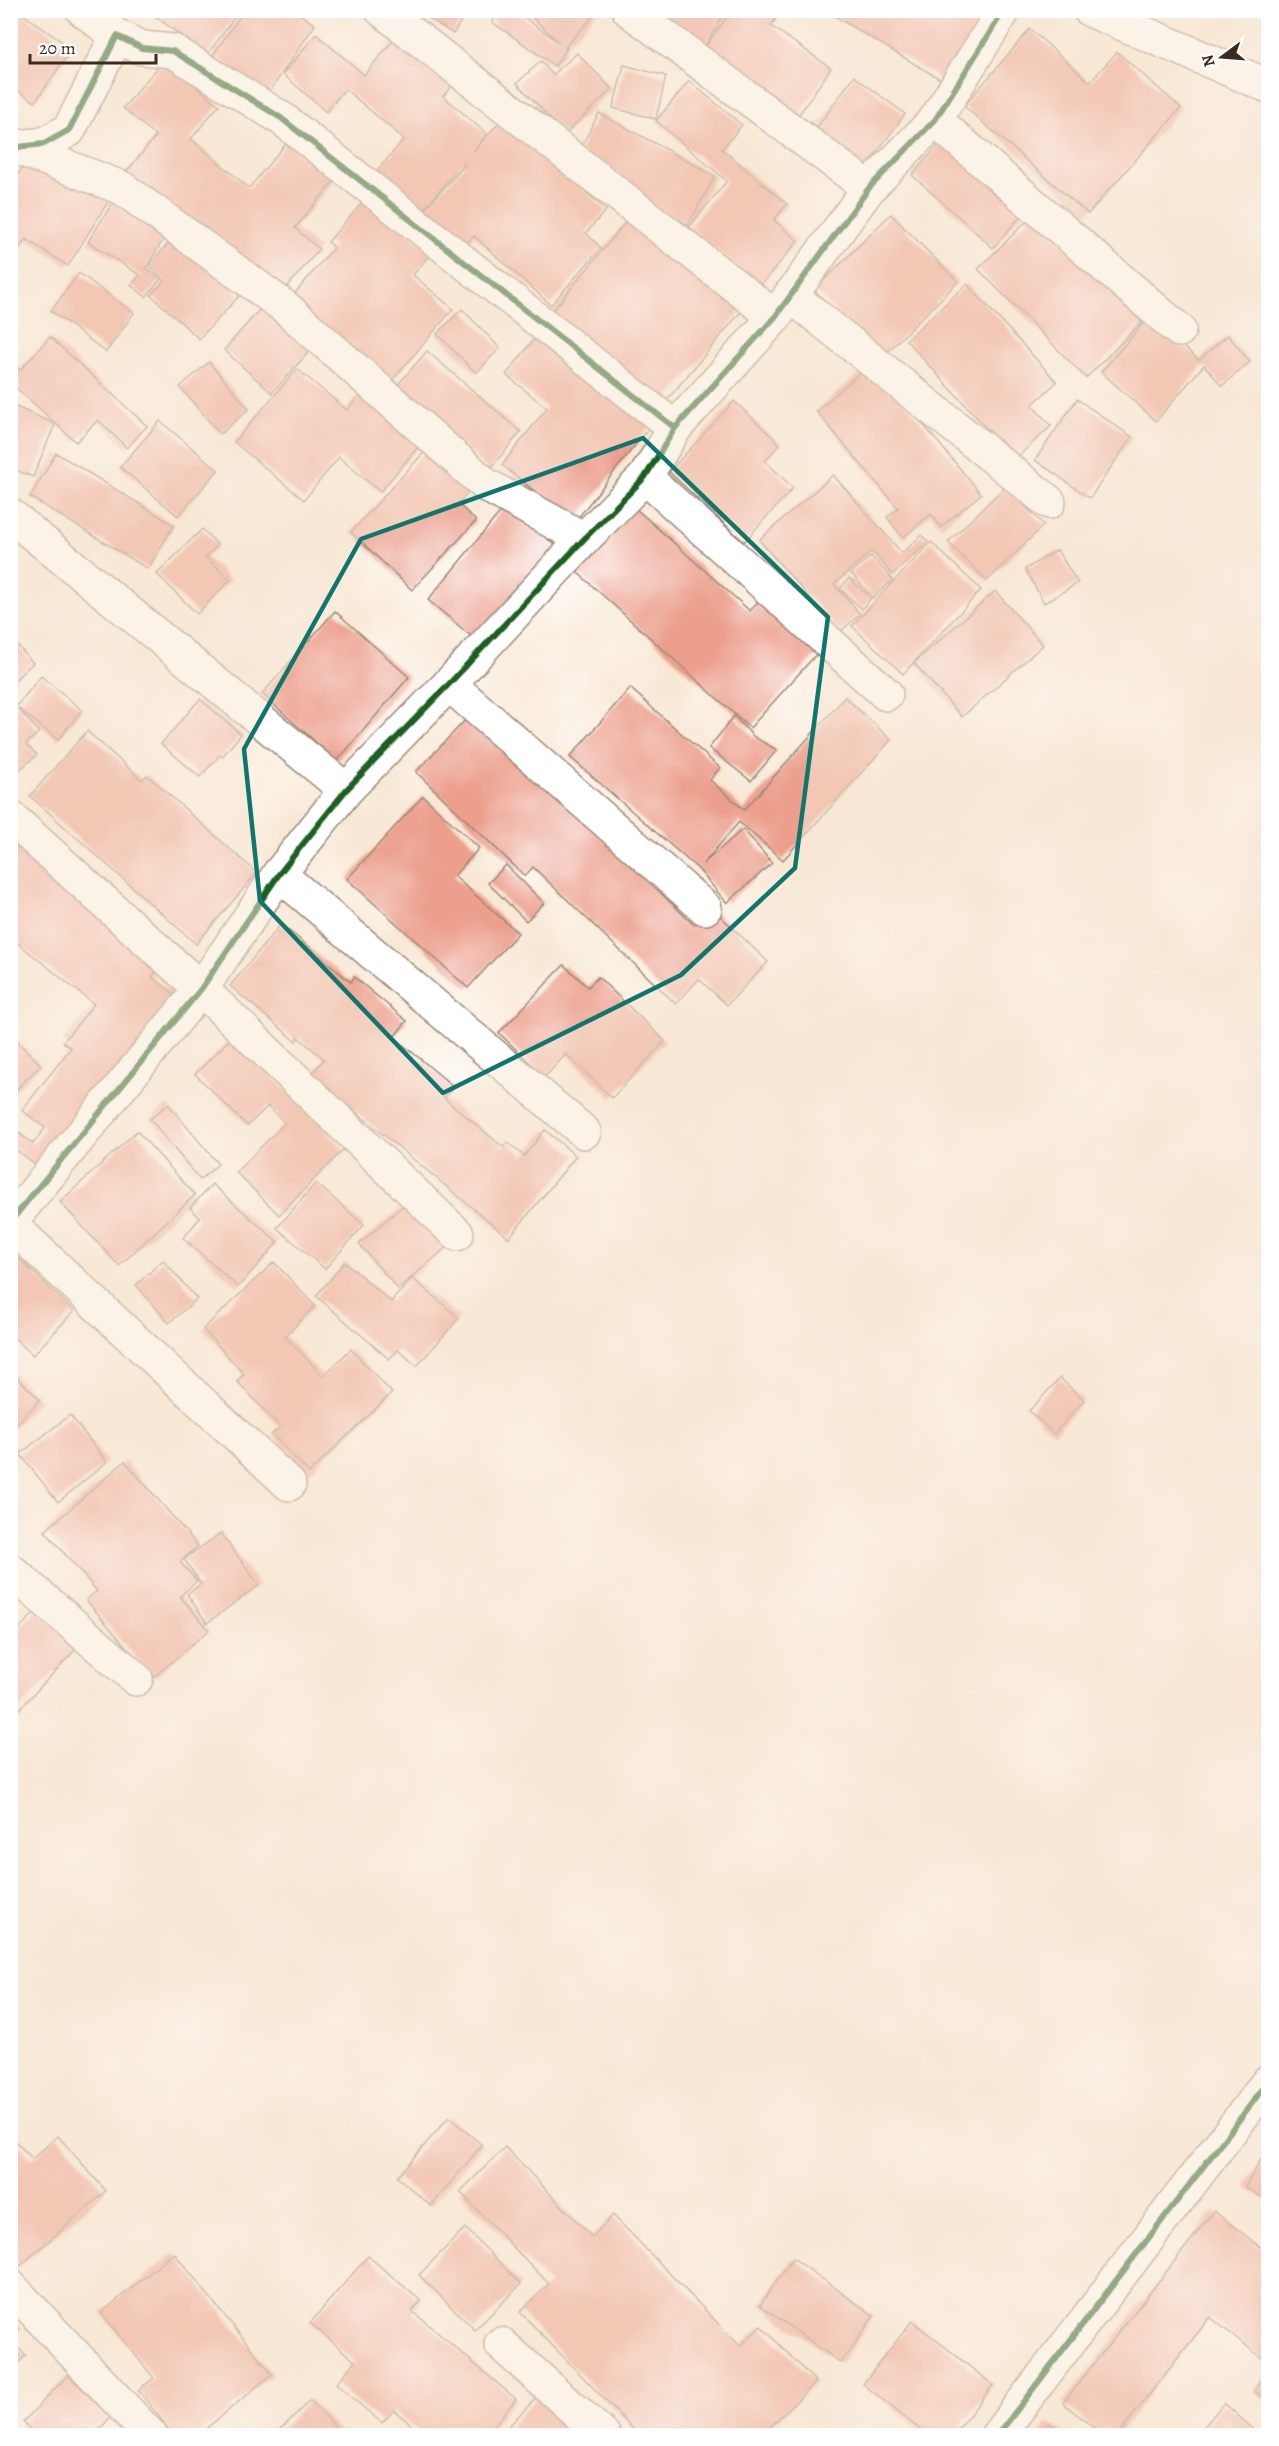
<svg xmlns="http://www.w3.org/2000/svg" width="1279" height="2446" viewBox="0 0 1279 2446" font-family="Alegreya,serif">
<rect width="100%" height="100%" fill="#fff"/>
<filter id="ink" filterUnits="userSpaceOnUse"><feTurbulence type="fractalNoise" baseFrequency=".0167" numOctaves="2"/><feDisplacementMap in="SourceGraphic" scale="12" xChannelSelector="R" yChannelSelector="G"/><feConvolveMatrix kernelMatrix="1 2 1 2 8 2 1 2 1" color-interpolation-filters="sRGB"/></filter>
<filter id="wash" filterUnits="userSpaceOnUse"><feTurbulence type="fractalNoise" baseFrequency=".008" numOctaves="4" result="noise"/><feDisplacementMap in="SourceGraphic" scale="24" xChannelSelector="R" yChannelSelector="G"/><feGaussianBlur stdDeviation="1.35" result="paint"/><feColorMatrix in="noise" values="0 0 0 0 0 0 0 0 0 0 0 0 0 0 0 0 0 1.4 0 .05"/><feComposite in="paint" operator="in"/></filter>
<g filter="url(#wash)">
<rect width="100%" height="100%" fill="#f8e8d5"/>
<g id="blocks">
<g fill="#ec9f8c">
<polygon points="10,10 17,10 72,49 35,102 10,85"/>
<polygon points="147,10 240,10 207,55"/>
<polygon points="244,10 294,10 315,25 268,94 213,55"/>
<polygon points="416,10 468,10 453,34"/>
<polygon points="500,10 513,10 559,42 524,10 599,10 565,47 567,48 555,66 492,22"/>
<polygon points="650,10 726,10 705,46"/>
<polygon points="731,10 782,10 771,26 831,68 796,119 702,52"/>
<polygon points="824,10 987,10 945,82"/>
<polygon points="1030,29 1090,82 1117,52 1181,108 1088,214 964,106"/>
<polygon points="401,31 457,80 443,96 487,134 473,152 503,118 606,210 586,233 601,248 551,305 474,236 465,245 425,209 465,165 463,163 416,218 370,179 404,139 345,89 326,112 283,74 316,34 364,75"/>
<polygon points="577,53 612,89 565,134 517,83 541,61 553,75"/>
<polygon points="164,60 219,105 191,139 249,188 288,141 334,181 295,228 319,249 278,298 127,171 156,136 123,108"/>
<polygon points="624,65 666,76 656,119 613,108"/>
<polygon points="854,76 905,114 864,170 813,133"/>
<polygon points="689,81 742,125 722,149 787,204 774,220 798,241 760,286 689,227 727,181 656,121"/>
<polygon points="599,113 715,176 688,225 619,187 624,177 579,151"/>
<polygon points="949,133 1030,206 993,248 912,175"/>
<polygon points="34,149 111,197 68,266 26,239 10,264 10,187"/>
<polygon points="367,197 432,252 413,275 453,309 385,389 291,298 334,247 328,242"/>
<polygon points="113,202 166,235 146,268 161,279 146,297 131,285 140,275 88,242"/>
<polygon points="1035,213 1142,322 1086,378 978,269"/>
<polygon points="632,214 744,308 662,406 550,314"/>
<polygon points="891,214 958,282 881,358 814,290"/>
<polygon points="176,235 240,295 199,339 151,295 165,280 149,265"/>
<polygon points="79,273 134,313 106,352 51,311"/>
<polygon points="967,284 1057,382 1032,405 1051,426 1012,462 988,436 991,433 906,340"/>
<polygon points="267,301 315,345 272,393 224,350"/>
<polygon points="462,309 500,348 476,373 437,334"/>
<polygon points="1149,317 1199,360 1228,335 1250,362 1222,386 1204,365 1156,421 1101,372"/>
<polygon points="543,328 651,425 574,523 502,465 547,408 506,375"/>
<polygon points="50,337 147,426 127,448 98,420 76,442 10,382 10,361 20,370"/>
<polygon points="427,351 521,432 489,470 395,388"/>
<polygon points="209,362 249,409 220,434 180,387"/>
<polygon points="872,363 981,494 941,527 931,514 903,538 887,517 898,508 816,411"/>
<polygon points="297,369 347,410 360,394 420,445 380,492 339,457 304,500 234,442"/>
<polygon points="1077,399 1132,437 1090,498 1035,460"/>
<polygon points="734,401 780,444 765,461 793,488 744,542 669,472"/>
<polygon points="16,407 55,424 33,477 10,468 10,420"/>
<polygon points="160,421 218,470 178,516 120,467"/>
<polygon points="427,449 471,490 458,504 476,521 412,590 351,532"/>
<polygon points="56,453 174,525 148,569 30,497"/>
<polygon points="833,475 902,553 922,535 928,542 892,575 872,551 834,584 860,614 840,632 759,540"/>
<polygon points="1006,486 1044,525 987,581 948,542"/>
<polygon points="506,505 556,546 477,641 428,600"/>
<polygon points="635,508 750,611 763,596 821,649 750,728 577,572"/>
<polygon points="202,529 218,545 206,557 230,580 197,614 157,574"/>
<polygon points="931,542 981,590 903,674 852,626"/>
<polygon points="1057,550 1078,583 1044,603 1025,569"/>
<polygon points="871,556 893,580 873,598 851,573"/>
<polygon points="849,578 871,598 862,609 840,589"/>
<polygon points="995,591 1043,645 962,717 914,663"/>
<polygon points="335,611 409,677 337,761 262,694"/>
<polygon points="10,637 33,663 10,684"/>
<polygon points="41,676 82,710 58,740 18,708 39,732 26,744 37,755 10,778 10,700 16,707"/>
<polygon points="630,688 720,768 710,780 744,810 845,697 891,740 783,860 739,822 703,864 743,829 772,863 727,903 698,869 570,757"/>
<polygon points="200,699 241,734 222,757 220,755 200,777 161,744"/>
<polygon points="473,712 694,925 711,907 768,962 727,1005 699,979 676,1004 533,867 525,876 416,772"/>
<polygon points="734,716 754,737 777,750 751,781 709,748"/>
<polygon points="87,731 142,780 147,775 257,873 196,944 30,796"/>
<polygon points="423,796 479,848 454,876 518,933 468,988 347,879"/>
<polygon points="10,830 166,960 152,977 184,1002 47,1174 10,1145 10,1126 33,1144 45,1128 22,1110 71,1048 63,1042 94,1004 10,937"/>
<polygon points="506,865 544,903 526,921 488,883"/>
<polygon points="281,924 351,982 354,977 407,1021 394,1037 454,1087 444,1098 503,1147 507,1142 524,1156 545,1130 576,1156 509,1238 311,1075 324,1059 298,1037 296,1041 230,986"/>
<polygon points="564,965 588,987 598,977 665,1041 612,1098 566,1054 545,1077 499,1033"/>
<polygon points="10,991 18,999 10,1006"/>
<polygon points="240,1029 276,1080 344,1149 279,1215 236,1172 285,1123 268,1106 247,1126 195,1074"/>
<polygon points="10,1034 41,1065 10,1096"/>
<polygon points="168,1104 218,1164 200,1180 150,1119"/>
<polygon points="137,1131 195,1195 119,1266 60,1202"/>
<polygon points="316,1183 364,1225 325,1269 277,1228"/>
<polygon points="212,1184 278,1242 238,1287 183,1238 200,1218 190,1208"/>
<polygon points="408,1201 447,1247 398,1289 359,1244"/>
<polygon points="10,1219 27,1235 11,1251 74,1311 33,1355 10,1334 10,1328 14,1325 10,1321"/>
<polygon points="163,1260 197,1299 169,1323 136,1285"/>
<polygon points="274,1262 315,1306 285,1336 323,1376 351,1349 392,1393 309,1473 272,1434 280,1427 237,1381 244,1374 203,1329"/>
<polygon points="345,1262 391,1302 412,1278 459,1318 417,1366 398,1350 389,1359 316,1296"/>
<polygon points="10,1370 40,1400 10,1431"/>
<polygon points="1060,1378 1084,1400 1054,1434 1029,1411"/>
<polygon points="70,1415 107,1462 58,1502 20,1454"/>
<polygon points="125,1461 198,1546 180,1562 197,1581 180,1596 209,1630 153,1678 86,1600 97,1591 45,1531"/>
<polygon points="221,1533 259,1585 207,1623 187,1594 201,1584 184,1559"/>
<polygon points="38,1609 78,1647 10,1719 10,1639"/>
<polygon points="449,2117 482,2145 431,2206 397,2177"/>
<polygon points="10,2135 32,2159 58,2136 106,2191 20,2266 10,2255"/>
<polygon points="505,2147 592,2237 613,2215 740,2346 761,2326 816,2382 765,2432 769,2436 640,2436 520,2312 549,2284 460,2192"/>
<polygon points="1268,2148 1268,2201 1245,2187"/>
<polygon points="1214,2211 1268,2253 1268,2363 1210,2317 1117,2436 1104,2436 1063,2403"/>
<polygon points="465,2228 521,2284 475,2330 419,2275"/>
<polygon points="174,2253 272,2374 197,2436 174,2436 138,2390 154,2378 101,2313"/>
<polygon points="368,2256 421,2301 412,2311 516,2399 485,2436 424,2436 394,2410 382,2423 336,2384 355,2361 310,2323"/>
<polygon points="793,2258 874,2316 841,2363 760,2305"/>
<polygon points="10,2320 20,2329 10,2340"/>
<polygon points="912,2321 993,2385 953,2436 928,2436 863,2384"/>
<polygon points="10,2341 26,2355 10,2372"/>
<polygon points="1268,2372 1268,2402 1254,2391"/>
<polygon points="68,2375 111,2417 94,2436 37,2436 23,2422"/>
<polygon points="543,2391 589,2436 499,2436"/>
<polygon points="310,2400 344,2436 287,2436 281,2429"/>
<polygon points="1224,2403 1261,2436 1196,2436"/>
<polygon points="1048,2422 1069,2436 1040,2436"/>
</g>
</g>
</g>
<g filter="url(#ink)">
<use href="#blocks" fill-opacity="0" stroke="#9a897a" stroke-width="1.5"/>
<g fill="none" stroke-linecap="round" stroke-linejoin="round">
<defs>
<g id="minor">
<polyline points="83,10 117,36"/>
<polyline points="382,10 775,317"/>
<polyline points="629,10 869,188"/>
<polyline points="1090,10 1268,86"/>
<polyline points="935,120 1179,330"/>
<polyline points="15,147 122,188 285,307 486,485 584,539"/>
<polyline points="10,148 44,144 69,130 117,36 142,48 173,51 281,118 675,428"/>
<polyline points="790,295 1049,502"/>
<polyline points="645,477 886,694"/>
<polyline points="10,515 346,790"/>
<polyline points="449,684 705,908"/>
<polyline points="10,817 201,989 457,1234"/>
<polyline points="279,874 584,1132"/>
<polyline points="10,1222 201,989 279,874 346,790 449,684 584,539 645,477 675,428 775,317 869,188 935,120 1004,10"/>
<polyline points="10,1224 289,1484"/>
<polyline points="10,1570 136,1679"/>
<polyline points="10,2286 151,2436"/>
<polyline points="501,2344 604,2436"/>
<polyline points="997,2436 1268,2082"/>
</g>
</defs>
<use href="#minor" stroke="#9a897a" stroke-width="36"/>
<use href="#minor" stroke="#fff" stroke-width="33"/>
<defs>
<g id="cycleway">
<polyline points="10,148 44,144 69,130 117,36 142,48 173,51 281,118 675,428"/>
<polyline points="10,1222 201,989 279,874 346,790 449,684 584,539 645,477 675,428 775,317 869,188 935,120 1004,10"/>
<polyline points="997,2436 1268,2082"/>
</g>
</defs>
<use href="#cycleway" stroke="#fff" stroke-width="10"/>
<use href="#cycleway" stroke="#1b5e20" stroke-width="6"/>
</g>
</g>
<path d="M0 0H1279V2446H0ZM 643,438 L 828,617 L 795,868 L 681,975 L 443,1093 L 260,901 L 244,749 L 361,539 Z" fill="#f8e8d5" fill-opacity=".55" fill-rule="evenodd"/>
<path fill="none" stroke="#0f766e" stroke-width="4.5" stroke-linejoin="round" d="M 643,438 L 828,617 L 795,868 L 681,975 L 443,1093 L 260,901 L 244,749 L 361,539 Z"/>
<rect width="1279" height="2446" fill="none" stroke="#fff" stroke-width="36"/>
<g transform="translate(1222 57) rotate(254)" stroke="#ffffff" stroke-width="4.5" paint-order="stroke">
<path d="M0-4.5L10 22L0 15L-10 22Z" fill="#3b2a1e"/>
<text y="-9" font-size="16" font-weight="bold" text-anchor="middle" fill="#3b2a1e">N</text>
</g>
<path d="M30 54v9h126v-9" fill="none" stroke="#3b2a1e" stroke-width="3"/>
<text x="39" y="54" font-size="18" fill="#3b2a1e" stroke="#ffffff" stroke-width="4.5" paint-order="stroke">20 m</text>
</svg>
